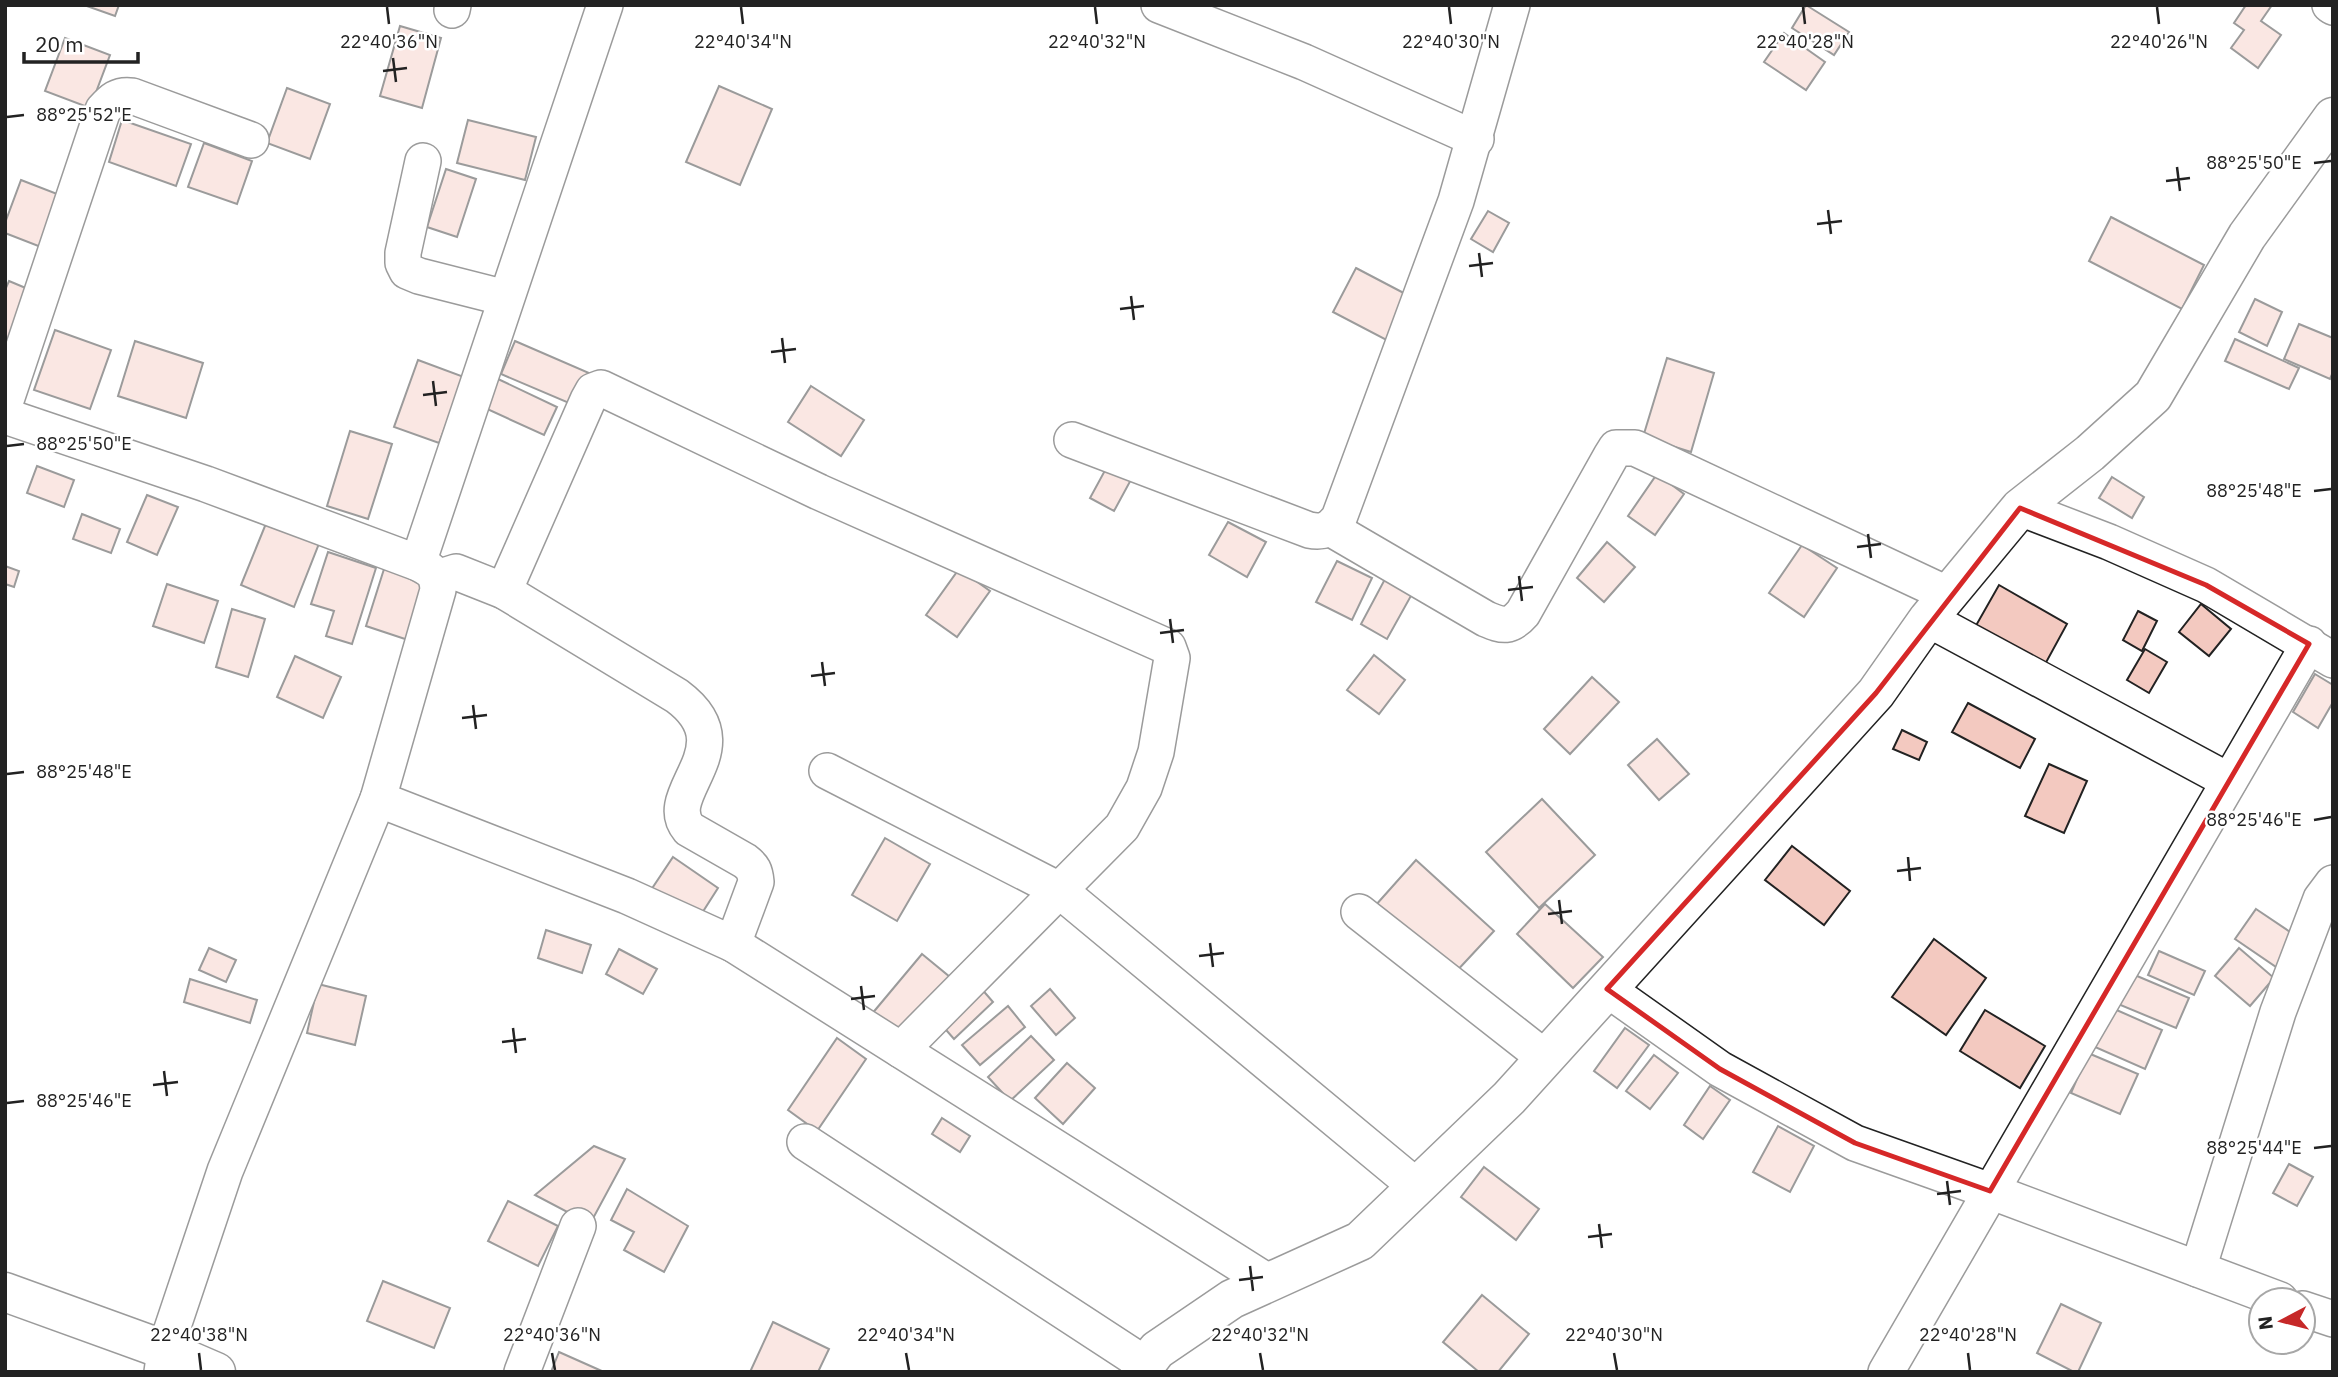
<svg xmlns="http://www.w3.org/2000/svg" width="2338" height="1377" viewBox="0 0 2338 1377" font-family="'IBM Plex Sans',sans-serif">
<rect width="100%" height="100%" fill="#fff"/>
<g fill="#f3c9c0" stroke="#222" stroke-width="2">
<polygon points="84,5 119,5 115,16"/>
<polygon points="1806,5 1849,32 1834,55 1792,28"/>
<polygon points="2246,5 2272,5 2261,21 2281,35 2258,68 2231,48 2244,30 2234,23"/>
<polygon points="400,26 441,38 422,108 380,96"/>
<polygon points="1784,33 1825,62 1806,90 1764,62"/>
<polygon points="65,38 110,55 90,108 45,91"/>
<polygon points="719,86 772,109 740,185 686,162"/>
<polygon points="287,88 330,104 310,159 267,143"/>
<polygon points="122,120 191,144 176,186 109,162"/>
<polygon points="468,120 536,137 525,180 457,163"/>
<polygon points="204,143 252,161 237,204 188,187"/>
<polygon points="446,169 476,179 457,237 427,227"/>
<polygon points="21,180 65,197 46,249 5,233 5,223"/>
<polygon points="1488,211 1509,223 1493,252 1471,239"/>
<polygon points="2111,217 2204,265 2182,309 2089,261"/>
<polygon points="1356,268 1419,301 1396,345 1333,312"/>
<polygon points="9,281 40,294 5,356 5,290"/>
<polygon points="2255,299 2282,312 2267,346 2239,332"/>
<polygon points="2299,324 2333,338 2333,372 2330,379 2284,359"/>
<polygon points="55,330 111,350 90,409 34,390"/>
<polygon points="2235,339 2299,368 2289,389 2225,361"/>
<polygon points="135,341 203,363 186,418 118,396"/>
<polygon points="515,341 589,373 576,406 501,374"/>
<polygon points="1667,358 1714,373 1691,452 1643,437"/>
<polygon points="418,360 464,377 439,443 394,427"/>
<polygon points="498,379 557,407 544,435 485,408"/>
<polygon points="811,386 864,420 841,456 788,422"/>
<polygon points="350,431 392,444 368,519 327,506"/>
<polygon points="1109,463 1133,476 1114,511 1090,498"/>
<polygon points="37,466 74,480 64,507 27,493"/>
<polygon points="1657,474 1684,494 1655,535 1628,516"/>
<polygon points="2112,477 2144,497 2132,518 2099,498"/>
<polygon points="147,495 178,507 157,555 127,542"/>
<polygon points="82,514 120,529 111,553 73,539"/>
<polygon points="267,521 320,541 294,607 241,585"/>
<polygon points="1228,522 1266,542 1247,577 1209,555"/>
<polygon points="1607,542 1635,567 1604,602 1577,578"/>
<polygon points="1802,545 1837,568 1804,617 1769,593"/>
<polygon points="328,552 376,568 352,644 326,636 334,611 311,604"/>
<polygon points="1337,561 1372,578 1352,620 1316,602"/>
<polygon points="5,566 19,571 14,587 5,584"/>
<polygon points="384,569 429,584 411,641 366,626"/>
<polygon points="959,569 990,591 957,637 926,615"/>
<polygon points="1385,579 1412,594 1387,639 1361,624"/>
<polygon points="167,584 218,601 204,643 153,626"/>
<polygon points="1999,585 2067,624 2043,668 1974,629"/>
<polygon points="2201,604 2231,629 2209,656 2179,632"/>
<polygon points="232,609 265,619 248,677 216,667"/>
<polygon points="2138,611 2157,621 2142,651 2123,640"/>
<polygon points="2145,649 2167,662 2149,693 2127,680"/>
<polygon points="1374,655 1405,680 1379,714 1347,690"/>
<polygon points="295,656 341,677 323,718 277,697"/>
<polygon points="2315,674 2333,685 2333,702 2318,728 2293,712"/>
<polygon points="1592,677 1619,702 1570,754 1544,729"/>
<polygon points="1968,703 2035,739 2020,768 1952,732"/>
<polygon points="1902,730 1927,742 1919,760 1893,749"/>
<polygon points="1657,739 1689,774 1659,800 1628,765"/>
<polygon points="2049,764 2087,781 2064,833 2025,816"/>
<polygon points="1542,799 1595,855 1539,908 1486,852"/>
<polygon points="885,838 930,864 897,921 852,895"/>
<polygon points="1792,846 1850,891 1824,925 1765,880"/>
<polygon points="673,857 718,888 695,924 649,893"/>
<polygon points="1416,860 1494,931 1453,975 1375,906"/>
<polygon points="1545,904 1603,957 1573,988 1517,934"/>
<polygon points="2256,909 2302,940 2282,971 2235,939"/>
<polygon points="546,930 591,945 582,973 538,958"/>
<polygon points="1934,939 1986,978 1946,1035 1892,997"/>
<polygon points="209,948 236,960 226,982 199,970"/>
<polygon points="2239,948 2274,978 2250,1006 2215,976"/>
<polygon points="619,949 657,969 643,994 606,974"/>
<polygon points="2159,951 2205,971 2194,995 2148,975"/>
<polygon points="922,954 956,982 905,1044 871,1015"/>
<polygon points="2130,973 2189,998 2176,1028 2118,1004"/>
<polygon points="190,979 257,1000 250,1023 184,1002"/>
<polygon points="318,984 366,996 355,1045 307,1033"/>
<polygon points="980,987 993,1002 954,1039 940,1023"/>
<polygon points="1050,989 1075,1018 1056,1035 1031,1006"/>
<polygon points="1008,1006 1025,1027 980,1065 962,1045"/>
<polygon points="2112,1008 2162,1030 2145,1069 2095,1047"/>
<polygon points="1985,1010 2045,1046 2020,1088 1960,1051"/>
<polygon points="1625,1028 1649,1045 1617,1088 1594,1071"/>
<polygon points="1031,1036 1054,1060 1010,1101 988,1077"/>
<polygon points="837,1038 866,1059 817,1131 788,1110"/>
<polygon points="2088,1053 2138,1074 2120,1114 2071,1093"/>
<polygon points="1654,1055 1678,1073 1650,1109 1626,1091"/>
<polygon points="1067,1063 1095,1088 1063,1124 1035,1098"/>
<polygon points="1710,1086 1730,1100 1703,1139 1684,1125"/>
<polygon points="942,1118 970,1136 960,1152 932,1134"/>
<polygon points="1778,1126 1814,1146 1790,1192 1753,1172"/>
<polygon points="594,1146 625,1159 590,1224 535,1195"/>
<polygon points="2289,1164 2313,1177 2297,1206 2273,1193"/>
<polygon points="1484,1167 1539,1209 1516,1240 1461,1197"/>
<polygon points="627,1189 688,1226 664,1272 624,1250 634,1232 611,1220"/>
<polygon points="508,1201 558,1226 538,1266 488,1241"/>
<polygon points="383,1281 450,1308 434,1348 367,1321"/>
<polygon points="1482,1295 1529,1334 1498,1372 1479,1372 1443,1342"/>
<polygon points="2061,1304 2101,1323 2078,1372 2074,1372 2037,1353"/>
<polygon points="773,1322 829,1349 818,1372 750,1372"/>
<polygon points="559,1352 604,1372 551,1372"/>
</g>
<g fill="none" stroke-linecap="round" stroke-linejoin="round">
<defs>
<g id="minor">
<polyline points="1159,5 1304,62 1476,139"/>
<polyline points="2330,5 2333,7"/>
<polyline points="452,10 453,5"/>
<polyline points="423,161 403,253 403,263 407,271 419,276 506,298"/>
<path d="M 5,403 L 103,110 C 112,100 118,94 132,96 L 251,140"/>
<path d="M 5,416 L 206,484 L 418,563 C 432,570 437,574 438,590 L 378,799 L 627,896 L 733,944 L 1268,1282"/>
<path d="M 1072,440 L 1309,530 C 1324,533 1330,529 1339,518 L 1456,201 L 1512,5"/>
<polyline points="2020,508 2109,542 2206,585 2333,660"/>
<path d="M 1330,528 L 1486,619 C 1503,626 1510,628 1523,613 L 1611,456 L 1616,448 L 1635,448 L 1949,595"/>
<polyline points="418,563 605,5"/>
<path d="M 437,578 L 456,572 L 504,591 L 677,696 C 747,748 658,793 689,829 L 745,861 C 753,867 755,871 756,882 L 733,944"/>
<polyline points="504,591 588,400 593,391 601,388 819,492 1168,647 1172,658 1156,752 1144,788 1122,827 901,1050"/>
<polyline points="1928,619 2229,781"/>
<polyline points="827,771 1059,890 1417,1187"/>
<polyline points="1359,912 1545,1058"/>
<polyline points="1607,989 1720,1069 1855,1143 1990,1191 2280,1300"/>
<polyline points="805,1142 1146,1365"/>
<polyline points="2198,1269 2278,1012 2321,899 2333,883"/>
<polyline points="2303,1309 2333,1319"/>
<polyline points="162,1372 165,1350 225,1171 378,799"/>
<polyline points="522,1372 578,1226"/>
<polyline points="1886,1372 2309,644"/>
</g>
<g id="tertiary">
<polyline points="5,1292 165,1350 216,1372"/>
<polyline points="1140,1372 1157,1350 1232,1299 1360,1241 1509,1098 1876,693 1928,619 2020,508 2090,453 2153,396 2247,236 2333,117"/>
</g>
</defs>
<use href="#minor" stroke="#222" stroke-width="38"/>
<use href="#tertiary" stroke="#222" stroke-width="41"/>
<use href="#minor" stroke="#fff" stroke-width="35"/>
<use href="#tertiary" stroke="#fff" stroke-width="38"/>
</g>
<path d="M0 0H2338V1377H0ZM 2020,508 L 2206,585 L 2309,644 L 1990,1191 L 1855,1143 L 1720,1069 L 1607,989 L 1876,693 Z" fill="#fff" fill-opacity=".55" fill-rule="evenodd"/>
<path fill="none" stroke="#d62828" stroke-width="5" stroke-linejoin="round" d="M 2020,508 L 2206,585 L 2309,644 L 1990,1191 L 1855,1143 L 1720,1069 L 1607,989 L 1876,693 Z"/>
<path fill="none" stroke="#222" stroke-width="2.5" d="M 387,7 L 389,24M 741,7 L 743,24M 1095,7 L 1097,24M 1449,7 L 1451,24M 1803,7 L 1805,24M 2157,7 L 2159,24M 393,58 L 396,82M 383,71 L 407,68M 7,117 L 24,115M 2314,163 L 2331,161M 2177,167 L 2180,191M 2166,181 L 2190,178M 1828,210 L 1831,234M 1817,224 L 1842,221M 1479,253 L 1482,277M 1469,266 L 1493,263M 1131,296 L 1134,320M 1120,309 L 1144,306M 782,338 L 785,363M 771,352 L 796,349M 433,381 L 436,406M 423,395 L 447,392M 7,446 L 24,444M 2314,491 L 2331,489M 1868,534 L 1871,558M 1857,547 L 1881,544M 1519,576 L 1522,601M 1508,590 L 1533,587M 1170,619 L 1173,643M 1160,633 L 1184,630M 822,662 L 825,686M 811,676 L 835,673M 473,705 L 476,729M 462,718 L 487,715M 7,774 L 24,772M 2314,820 L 2331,817M 1908,857 L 1910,881M 1897,871 L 1921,868M 1559,900 L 1562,924M 1548,914 L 1572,911M 1210,943 L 1213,967M 1199,956 L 1224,953M 861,986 L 864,1010M 851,999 L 875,996M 513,1028 L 516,1053M 502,1042 L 526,1039M 164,1071 L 167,1096M 153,1085 L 178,1082M 7,1103 L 24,1101M 2314,1148 L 2331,1146M 1947,1181 L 1950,1205M 1937,1194 L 1961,1191M 1599,1224 L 1602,1248M 1588,1237 L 1612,1234M 1250,1266 L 1253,1291M 1239,1280 L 1263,1277M 199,1353 L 201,1370M 552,1353 L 555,1370M 906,1353 L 909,1370M 1260,1353 L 1263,1370M 1614,1353 L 1617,1370M 1968,1353 L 1970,1370"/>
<g font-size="18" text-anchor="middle" fill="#222" stroke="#fff" stroke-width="5" stroke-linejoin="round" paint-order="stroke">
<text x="389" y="48">22°40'36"N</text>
<text x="743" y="48">22°40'34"N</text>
<text x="1097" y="48">22°40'32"N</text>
<text x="1451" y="48">22°40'30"N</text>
<text x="1805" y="48">22°40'28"N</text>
<text x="2159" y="48">22°40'26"N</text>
<text x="84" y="121">88°25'52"E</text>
<text x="2254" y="169">88°25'50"E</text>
<text x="84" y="450">88°25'50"E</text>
<text x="2254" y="497">88°25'48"E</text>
<text x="84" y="778">88°25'48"E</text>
<text x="2254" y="826">88°25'46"E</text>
<text x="84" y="1107">88°25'46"E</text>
<text x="2254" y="1154">88°25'44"E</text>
<text x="199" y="1341">22°40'38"N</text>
<text x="552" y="1341">22°40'36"N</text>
<text x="906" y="1341">22°40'34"N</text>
<text x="1260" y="1341">22°40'32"N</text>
<text x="1614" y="1341">22°40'30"N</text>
<text x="1968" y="1341">22°40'28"N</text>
</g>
<rect width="2338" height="1377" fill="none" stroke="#222222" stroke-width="14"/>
<g transform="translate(2282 1321) rotate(263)"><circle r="33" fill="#ffffff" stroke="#a7a7a7" stroke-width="2"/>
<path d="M0-5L12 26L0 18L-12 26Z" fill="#c62828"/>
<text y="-10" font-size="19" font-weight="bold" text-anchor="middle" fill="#222222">N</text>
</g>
<path d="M24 52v10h114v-10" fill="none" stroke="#222222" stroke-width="3.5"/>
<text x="35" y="52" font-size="21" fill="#222222" stroke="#ffffff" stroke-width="5" paint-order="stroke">20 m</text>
</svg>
